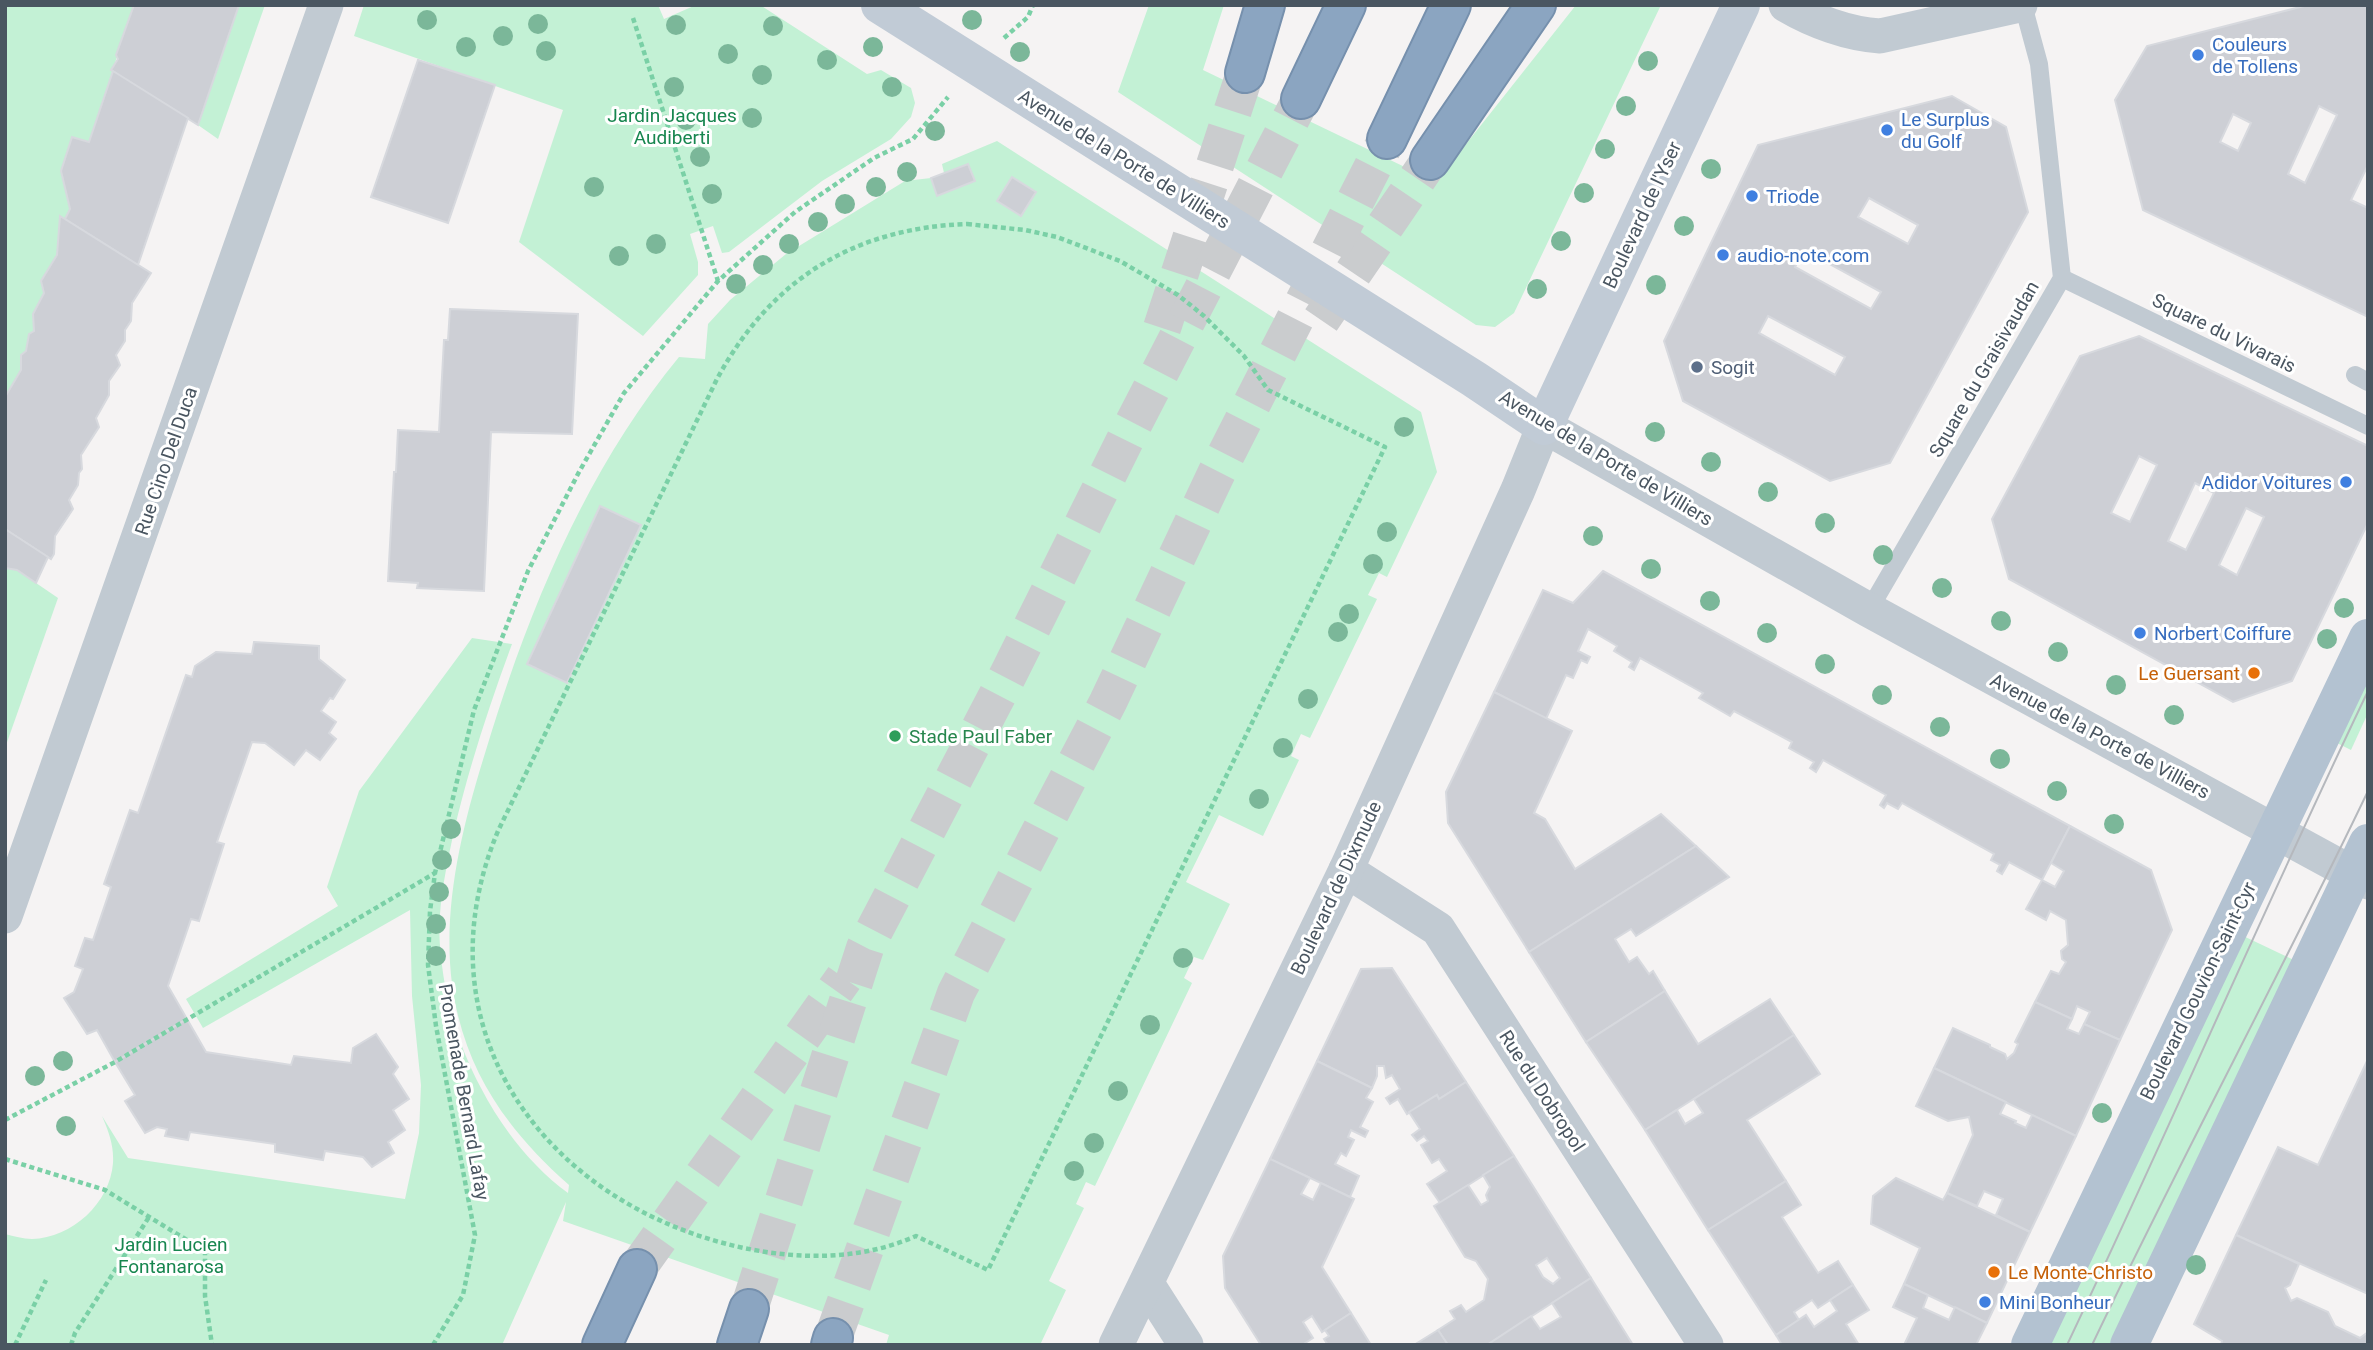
<svg xmlns="http://www.w3.org/2000/svg" width="2373" height="1350" viewBox="0 0 2373 1350" font-family="Roboto,sans-serif">
<rect width="100%" height="100%" fill="#f5f3f3"/>
<g fill="#c3f1d5">
<polygon points="5,5 134,5 89,142 72,137 61,171 70,209 65,219 60,216 57,255 44,293 34,314 34,331 29,334 26,351 21,355 21,370 5,397"/>
<polygon points="239,5 265,5 218,139 198,125"/>
<polygon points="364,5 658,5 664,19 696,5 760,5 867,74 881,70 911,88 915,103 911,117 891,139 822,181 729,252 722,253 713,226 690,234 698,262 698,275 643,336 519,242 563,110 354,36"/>
<polygon points="1149,5 1224,5 1203,70 1436,182 1576,5 1661,5 1514,313 1495,327 1476,325 1118,92"/>
<path d="M 997,141 L 1421,412 L 1437,472 L 1387,577 L 1379,573 L 1368,595 L 1377,599 L 1310,738 L 1301,734 L 1291,756 L 1299,760 L 1263,836 L 1219,815 L 1186,882 L 1230,904 L 1203,960 L 1194,957 L 1184,978 L 1192,983 L 1095,1186 L 1086,1182 L 1076,1204 L 1084,1208 L 1049,1281 L 1066,1290 L 1040,1345 L 886,1345 L 889,1335 L 563,1221 L 566,1202 L 502,1345 L 5,1345 L 5,1234 C 14,1236 23,1239 32,1239 C 72,1238 110,1203 113,1163 C 114,1146 109,1132 102,1116 L 128,1158 L 405,1199 L 419,1133 L 421,1085 L 412,996 L 410,910 L 203,1028 L 186,999 L 338,906 L 327,887 L 359,791 L 472,638 L 512,644 C 489,706 469,767 454,831 C 446,869 437,908 440,946 C 444,997 457,1043 481,1088 C 501,1127 532,1167 568,1193 L 569,1185 C 506,1129 464,1070 452,984 C 442,905 463,824 486,750 C 528,611 586,470 679,357 L 705,359 L 708,324 L 730,300 L 786,254 L 905,181 L 931,178 L 944,173 L 942,164 Z"/>
<polygon points="5,568 17,570 58,598 5,748"/>
<polygon points="2368,663 2368,713 2351,750 2331,740"/>
<polygon points="2237,933 2300,963 2118,1345 2041,1345"/>
</g>
<g fill="#cdcfd5" stroke="#d7d9de" stroke-width="2" fill-rule="evenodd">
<polygon points="134,5 239,5 198,125 111,70 118,59 116,55"/>
<path d="M 2308,5 L 2368,5 L 2368,165 L 2351,200 L 2368,208 L 2368,317 L 2143,210 L 2115,100 L 2147,46 ZM 2319,106 L 2337,115 L 2305,183 L 2288,174 ZM 2233,114 L 2251,123 L 2238,151 L 2220,142 Z"/>
<polygon points="418,60 495,85 448,223 371,197"/>
<polygon points="113,71 188,118 138,265 65,219 70,209 61,171 72,137 89,142"/>
<path d="M 1952,96 L 2006,127 L 2028,212 L 1890,463 L 1830,481 L 1683,401 L 1664,341 L 1758,145 ZM 1869,198 L 1918,225 L 1908,244 L 1858,217 ZM 1804,250 L 1881,292 L 1871,309 L 1795,267 ZM 1768,316 L 1845,357 L 1835,375 L 1759,333 Z"/>
<polygon points="968,164 975,181 937,196 931,178"/>
<polygon points="1012,177 1036,192 1021,216 997,201"/>
<polygon points="60,216 151,273 132,303 131,321 125,330 125,341 116,355 120,365 109,381 109,395 96,418 99,427 81,455 82,469 79,473 78,485 69,500 73,509 55,536 54,554 51,559 5,529 5,397 21,370 21,355 26,351 29,334 34,331 33,314 44,293 41,281 57,255"/>
<polygon points="450,309 578,314 572,434 491,432 484,591 417,588 418,583 388,581 394,472 396,472 398,430 439,432 444,340 448,340"/>
<path d="M 2139,336 L 2368,446 L 2368,523 L 2292,681 L 2233,702 L 2009,579 L 1992,519 L 2080,356 ZM 2139,456 L 2157,465 L 2130,522 L 2111,513 ZM 2195,483 L 2214,493 L 2186,550 L 2168,541 ZM 2246,508 L 2264,517 L 2237,575 L 2219,565 Z"/>
<polygon points="600,506 641,525 567,683 527,664"/>
<polygon points="5,529 48,557 36,583 17,570 5,568"/>
<polygon points="1603,571 2070,826 2042,880 2009,862 2002,874 1997,871 2000,865 1991,860 1994,854 1902,803 1898,809 1887,803 1884,808 1880,805 1886,795 1823,760 1816,772 1810,768 1814,762 1789,748 1792,742 1734,711 1730,716 1699,698 1703,693 1640,658 1634,670 1629,667 1632,662 1614,651 1617,646 1588,629 1578,651 1590,657 1587,663 1581,660 1573,678 1566,675 1546,719 1494,692 1543,590 1573,603"/>
<polygon points="254,642 319,646 319,659 345,680 333,699 330,698 321,711 336,722 329,733 336,739 320,760 306,750 294,765 265,743 252,742 217,842 224,844 199,921 191,919 168,986 187,1019 115,1062 97,1030 87,1034 64,998 74,992 83,969 75,966 85,938 93,940 111,887 104,884 130,810 138,813 186,675 192,677 195,666 216,652 252,654"/>
<polygon points="1494,692 1572,731 1534,813 1545,819 1575,869 1661,814 1696,846 1529,952 1448,823 1446,792"/>
<polygon points="2070,826 2151,870 2172,930 2120,1040 2084,1024 2090,1012 2077,1006 2072,1019 2035,1002 2051,971 2059,974 2066,962 2062,959 2061,951 2068,945 2066,920 2050,911 2046,920 2026,909 2042,880 2055,887 2064,871 2051,863"/>
<polygon points="1696,846 1729,877 1636,936 1631,929 1615,939 1629,962 1637,957 1649,974 1653,971 1665,991 1586,1042 1529,952"/>
<polygon points="1392,968 1466,1082 1439,1099 1437,1095 1407,1114 1398,1099 1390,1104 1386,1098 1400,1089 1392,1075 1386,1078 1384,1066 1377,1066 1377,1076 1372,1088 1317,1061 1361,969"/>
<polygon points="1665,991 1698,1044 1770,999 1794,1035 1645,1130 1586,1042"/>
<polygon points="2035,1002 2072,1019 2067,1029 2079,1034 2084,1024 2120,1040 2076,1136 1934,1068 1953,1028 1990,1045 1990,1047 2005,1054 2007,1059 2014,1053 2018,1044 2015,1042"/>
<polygon points="187,1019 206,1052 291,1065 294,1056 351,1063 353,1048 376,1034 398,1067 393,1074 409,1099 393,1110 405,1130 388,1142 394,1153 372,1167 363,1157 325,1151 323,1160 275,1152 275,1144 190,1132 188,1140 165,1136 167,1129 157,1127 145,1133 125,1101 135,1095 115,1062"/>
<polygon points="1794,1035 1820,1074 1747,1120 1786,1181 1708,1230 1645,1130 1677,1110 1685,1124 1703,1113 1694,1099"/>
<polygon points="2368,1059 2368,1294 2236,1235 2278,1147 2318,1165"/>
<polygon points="1317,1061 1372,1088 1366,1098 1373,1102 1360,1127 1368,1131 1365,1137 1351,1130 1348,1137 1354,1140 1346,1156 1341,1153 1335,1164 1359,1176 1350,1197 1270,1159"/>
<polygon points="1934,1068 2006,1102 2000,1114 2016,1121 2015,1123 2026,1128 2032,1115 2076,1136 2030,1232 1996,1215 2003,1199 1984,1191 1977,1206 1947,1193 1973,1135 1969,1117 1948,1121 1916,1106"/>
<polygon points="1466,1082 1514,1156 1440,1203 1427,1184 1447,1171 1439,1159 1432,1163 1421,1145 1428,1141 1424,1136 1417,1141 1412,1135 1420,1129 1409,1112 1437,1095 1439,1099"/>
<path d="M 1514,1156 L 1591,1278 L 1487,1345 L 1448,1345 L 1438,1330 L 1455,1319 L 1450,1311 L 1461,1305 L 1466,1312 L 1484,1300 L 1488,1279 L 1476,1261 L 1465,1257 L 1434,1206 L 1468,1185 L 1481,1205 L 1488,1201 L 1486,1195 L 1490,1187 L 1483,1175 ZM 1547,1258 L 1560,1278 L 1553,1284 L 1543,1277 L 1536,1265 Z"/>
<polygon points="1270,1159 1310,1178 1301,1194 1313,1200 1321,1183 1354,1199 1322,1267 1351,1313 1322,1332 1312,1316 1303,1322 1313,1338 1302,1345 1261,1345 1225,1288 1223,1256"/>
<polygon points="1896,1178 1943,1200 1947,1193 2030,1232 1987,1323 1904,1284 1920,1248 1871,1224 1873,1196"/>
<polygon points="1786,1181 1801,1205 1782,1217 1818,1273 1838,1261 1853,1285 1818,1308 1812,1300 1794,1312 1799,1320 1776,1335 1708,1230"/>
<polygon points="2236,1235 2299,1264 2290,1285 2285,1288 2291,1301 2297,1298 2328,1312 2335,1326 2360,1338 2368,1332 2368,1345 2221,1345 2222,1341 2194,1324"/>
<polygon points="1591,1278 1633,1345 1487,1345 1531,1316 1540,1329 1561,1317 1552,1303"/>
<polygon points="1904,1284 1928,1295 1923,1308 1949,1320 1955,1307 1987,1323 1976,1345 1904,1345 1917,1318 1893,1307"/>
<polygon points="1853,1285 1869,1310 1846,1324 1859,1345 1782,1345 1776,1335 1806,1315 1814,1327 1837,1311 1830,1300"/>
<polygon points="1351,1313 1371,1345 1328,1345 1324,1339 1329,1336 1325,1330"/>
<polygon points="1438,1330 1448,1345 1414,1345"/>
</g>
<g fill="none" stroke-linecap="round" stroke-linejoin="round">
<g stroke="#caccce" stroke-width="38" stroke-dasharray="38 19" stroke-linecap="butt">
<polyline points="1321,320 1430,160"/>
<polyline points="1162,328 1245,73"/>
<polyline points="637,1269 844,978"/>
<polyline points="749,1309 865,948 1009,673 1127,436 1301,99"/>
<polyline points="833,1338 956,993 1108,702 1217,472 1387,139"/>
</g>
<defs>
<g id="highway">
<polyline points="1245,73 1265,5"/>
<polyline points="1301,99 1346,5"/>
<polyline points="1387,139 1451,5"/>
<polyline points="1430,160 1536,5"/>
<polyline points="602,1345 637,1269"/>
<polyline points="737,1345 749,1309"/>
<polyline points="831,1345 833,1338"/>
</g>
</defs>
<use href="#highway" stroke="#7690ad" stroke-width="42"/>
<g stroke="#7ad0a6" stroke-width="4.5" stroke-dasharray="5 3.5" stroke-linecap="butt">
<polyline points="633,18 718,281"/>
<polyline points="1004,38 1028,17 1033,5"/>
<path d="M 967,224 L 1025,230 L 1057,237 L 1120,261 L 1178,295 L 1204,316 L 1244,356 L 1268,390 L 1385,447 L 988,1270 L 916,1236 C 862,1260 801,1260 744,1248 C 546,1206 415,1029 498,831 L 717,379 C 771,279 854,228 967,224 Z"/>
<polyline points="5,1120 115,1062 435,873"/>
<polyline points="5,1159 105,1190 205,1251 205,1296 212,1345"/>
<polyline points="15,1345 46,1280"/>
<polyline points="71,1345 75,1333 149,1217"/>
<polyline points="433,1345 463,1295 475,1235 436,1026 428,965 430,911 435,873 474,710 528,571 579,472 624,393 718,281 795,212 874,158 913,139 948,97"/>
</g>
<g stroke="#c1cad2" stroke-width="18">
<polyline points="2062,278 2368,426"/>
<polyline points="2355,375 2368,382"/>
<polyline points="1869,610 2062,278 2039,64 2023,5"/>
</g>
<g stroke="#c1cad2" stroke-width="35">
<path d="M 1786,5 C 1813,21 1848,34 1880,36 L 2020,5"/>
<polyline points="1346,870 1438,929 1706,1345"/>
<polyline points="5,916 326,5"/>
<polyline points="1147,1284 1186,1345"/>
<polyline points="1116,1345 1346,870 1518,490 1544,426 1869,610 2368,882"/>
</g>
<polyline stroke="#c1cbd6" stroke-width="38" points="880,5 1474,379 1544,426 1741,5"/>
<g stroke="#b3c2d1" stroke-width="38">
<polyline points="2030,1345 2368,638"/>
<polyline points="2129,1345 2368,843"/>
</g>
<use href="#highway" stroke="#8ba5c1" stroke-width="38"/>
<g stroke="#b5b8bd" stroke-width="2">
<path d="M 2067,1345 C 2170,1128 2264,908 2368,691"/>
<path d="M 2092,1345 C 2181,1158 2279,977 2368,791"/>
</g>
</g>
<g fill="#7bb799">
<circle cx="427" cy="20" r="10"/>
<circle cx="972" cy="20" r="10"/>
<circle cx="538" cy="24" r="10"/>
<circle cx="676" cy="25" r="10"/>
<circle cx="773" cy="26" r="10"/>
<circle cx="503" cy="36" r="10"/>
<circle cx="466" cy="47" r="10"/>
<circle cx="873" cy="47" r="10"/>
<circle cx="546" cy="51" r="10"/>
<circle cx="1020" cy="52" r="10"/>
<circle cx="728" cy="54" r="10"/>
<circle cx="827" cy="60" r="10"/>
<circle cx="1648" cy="61" r="10"/>
<circle cx="762" cy="75" r="10"/>
<circle cx="674" cy="87" r="10"/>
<circle cx="892" cy="87" r="10"/>
<circle cx="1626" cy="106" r="10"/>
<circle cx="752" cy="118" r="10"/>
<circle cx="686" cy="120" r="10"/>
<circle cx="935" cy="131" r="10"/>
<circle cx="1605" cy="149" r="10"/>
<circle cx="700" cy="157" r="10"/>
<circle cx="1711" cy="169" r="10"/>
<circle cx="907" cy="172" r="10"/>
<circle cx="594" cy="187" r="10"/>
<circle cx="876" cy="187" r="10"/>
<circle cx="1584" cy="193" r="10"/>
<circle cx="712" cy="194" r="10"/>
<circle cx="845" cy="204" r="10"/>
<circle cx="818" cy="222" r="10"/>
<circle cx="1684" cy="226" r="10"/>
<circle cx="1561" cy="241" r="10"/>
<circle cx="656" cy="244" r="10"/>
<circle cx="789" cy="244" r="10"/>
<circle cx="619" cy="256" r="10"/>
<circle cx="763" cy="265" r="10"/>
<circle cx="736" cy="284" r="10"/>
<circle cx="1656" cy="285" r="10"/>
<circle cx="1537" cy="289" r="10"/>
<circle cx="1404" cy="427" r="10"/>
<circle cx="1655" cy="432" r="10"/>
<circle cx="1711" cy="462" r="10"/>
<circle cx="1768" cy="492" r="10"/>
<circle cx="1825" cy="523" r="10"/>
<circle cx="1387" cy="532" r="10"/>
<circle cx="1593" cy="536" r="10"/>
<circle cx="1883" cy="555" r="10"/>
<circle cx="1373" cy="564" r="10"/>
<circle cx="1651" cy="569" r="10"/>
<circle cx="1942" cy="588" r="10"/>
<circle cx="1710" cy="601" r="10"/>
<circle cx="2344" cy="608" r="10"/>
<circle cx="1349" cy="614" r="10"/>
<circle cx="2001" cy="621" r="10"/>
<circle cx="1338" cy="632" r="10"/>
<circle cx="1767" cy="633" r="10"/>
<circle cx="2327" cy="639" r="10"/>
<circle cx="2058" cy="652" r="10"/>
<circle cx="1825" cy="664" r="10"/>
<circle cx="2116" cy="685" r="10"/>
<circle cx="1882" cy="695" r="10"/>
<circle cx="1308" cy="699" r="10"/>
<circle cx="2174" cy="715" r="10"/>
<circle cx="1940" cy="727" r="10"/>
<circle cx="1283" cy="748" r="10"/>
<circle cx="2000" cy="759" r="10"/>
<circle cx="2057" cy="791" r="10"/>
<circle cx="1259" cy="799" r="10"/>
<circle cx="2114" cy="824" r="10"/>
<circle cx="451" cy="829" r="10"/>
<circle cx="442" cy="860" r="10"/>
<circle cx="439" cy="892" r="10"/>
<circle cx="436" cy="924" r="10"/>
<circle cx="436" cy="956" r="10"/>
<circle cx="1183" cy="958" r="10"/>
<circle cx="1150" cy="1025" r="10"/>
<circle cx="63" cy="1061" r="10"/>
<circle cx="35" cy="1076" r="10"/>
<circle cx="1118" cy="1091" r="10"/>
<circle cx="2102" cy="1113" r="10"/>
<circle cx="66" cy="1126" r="10"/>
<circle cx="1094" cy="1143" r="10"/>
<circle cx="1074" cy="1171" r="10"/>
<circle cx="2196" cy="1265" r="10"/>
</g>
<g fill="#3f7fe0" stroke="#fff" stroke-width="2.5">
<circle cx="2198" cy="55" r="7"/>
<circle cx="1887" cy="130" r="7"/>
<circle cx="1752" cy="196" r="7"/>
<circle cx="1723" cy="255" r="7"/>
<circle cx="2346" cy="482" r="7"/>
<circle cx="2140" cy="633" r="7"/>
<circle cx="1985" cy="1302" r="7"/>
</g>
<circle fill="#5c6f8a" stroke="#fff" stroke-width="2.5" cx="1697" cy="367" r="7"/>
<g fill="#e8710a" stroke="#fff" stroke-width="2.5">
<circle cx="2254" cy="673" r="7"/>
<circle cx="1994" cy="1272" r="7"/>
</g>
<circle fill="#2e9e5b" stroke="#fff" stroke-width="2.5" cx="895" cy="736" r="7"/>
<g text-anchor="middle" dominant-baseline="central" stroke-width="6" stroke-linejoin="round" paint-order="stroke">
<g font-size="19" fill="#366cbe" stroke="#fff" text-anchor="start">
<text x="2212" y="44">Couleurs<tspan x="2212" dy="22">de Tollens</tspan></text>
<text x="1901" y="119">Le Surplus<tspan x="1901" dy="22">du Golf</tspan></text>
<text x="1766" y="196">Triode</text>
<text x="1737" y="255">audio-note.com</text>
<text x="2332" y="482" text-anchor="end">Adidor Voitures</text>
<text x="2154" y="633">Norbert Coiffure</text>
<text x="1999" y="1302">Mini Bonheur</text>
</g>
<g font-size="19" fill="#17864f" stroke="#fff">
<text x="672" y="115">Jardin Jacques<tspan x="672" dy="22">Audiberti</tspan></text>
<text x="171" y="1244">Jardin Lucien<tspan x="171" dy="22">Fontanarosa</tspan></text>
</g>
<g font-size="19" fill="#4a5661" stroke="#fff">
<text transform="translate(1124 159) rotate(32)">Avenue de la Porte de Villiers</text>
<text transform="translate(1642 215) rotate(-65)">Boulevard de l'Yser</text>
<text transform="translate(2224 333) rotate(26)">Square du Vivarais</text>
<text transform="translate(1984 369) rotate(-60)">Square du Graisivaudan</text>
<text transform="translate(1606 458) rotate(31)">Avenue de la Porte de Villiers</text>
<text transform="translate(166 461) rotate(-71)">Rue Cino Del Duca</text>
<text transform="translate(2100 736) rotate(28)">Avenue de la Porte de Villiers</text>
<text transform="translate(1336 888) rotate(-65)">Boulevard de Dixmude</text>
<text transform="translate(2198 991) rotate(-64)">Boulevard Gouvion-Saint-Cyr</text>
<text transform="translate(1542 1091) rotate(57)">Rue du Dobropol</text>
<text transform="translate(464 1092) rotate(80)">Promenade Bernard Lafay</text>
</g>
<g font-size="19" fill="#4e5e75" stroke="#fff" text-anchor="start">
<text x="1711" y="367">Sogit</text>
</g>
<g font-size="19" fill="#c56008" stroke="#fff" text-anchor="end">
<text x="2240" y="673">Le Guersant</text>
<text x="2008" y="1272" text-anchor="start">Le Monte-Christo</text>
</g>
<g font-size="19" fill="#27864d" stroke="#fff" text-anchor="start">
<text x="909" y="736">Stade Paul Faber</text>
</g>
</g>
<rect width="2373" height="1350" fill="none" stroke="#4a5661" stroke-width="14"/>
</svg>
